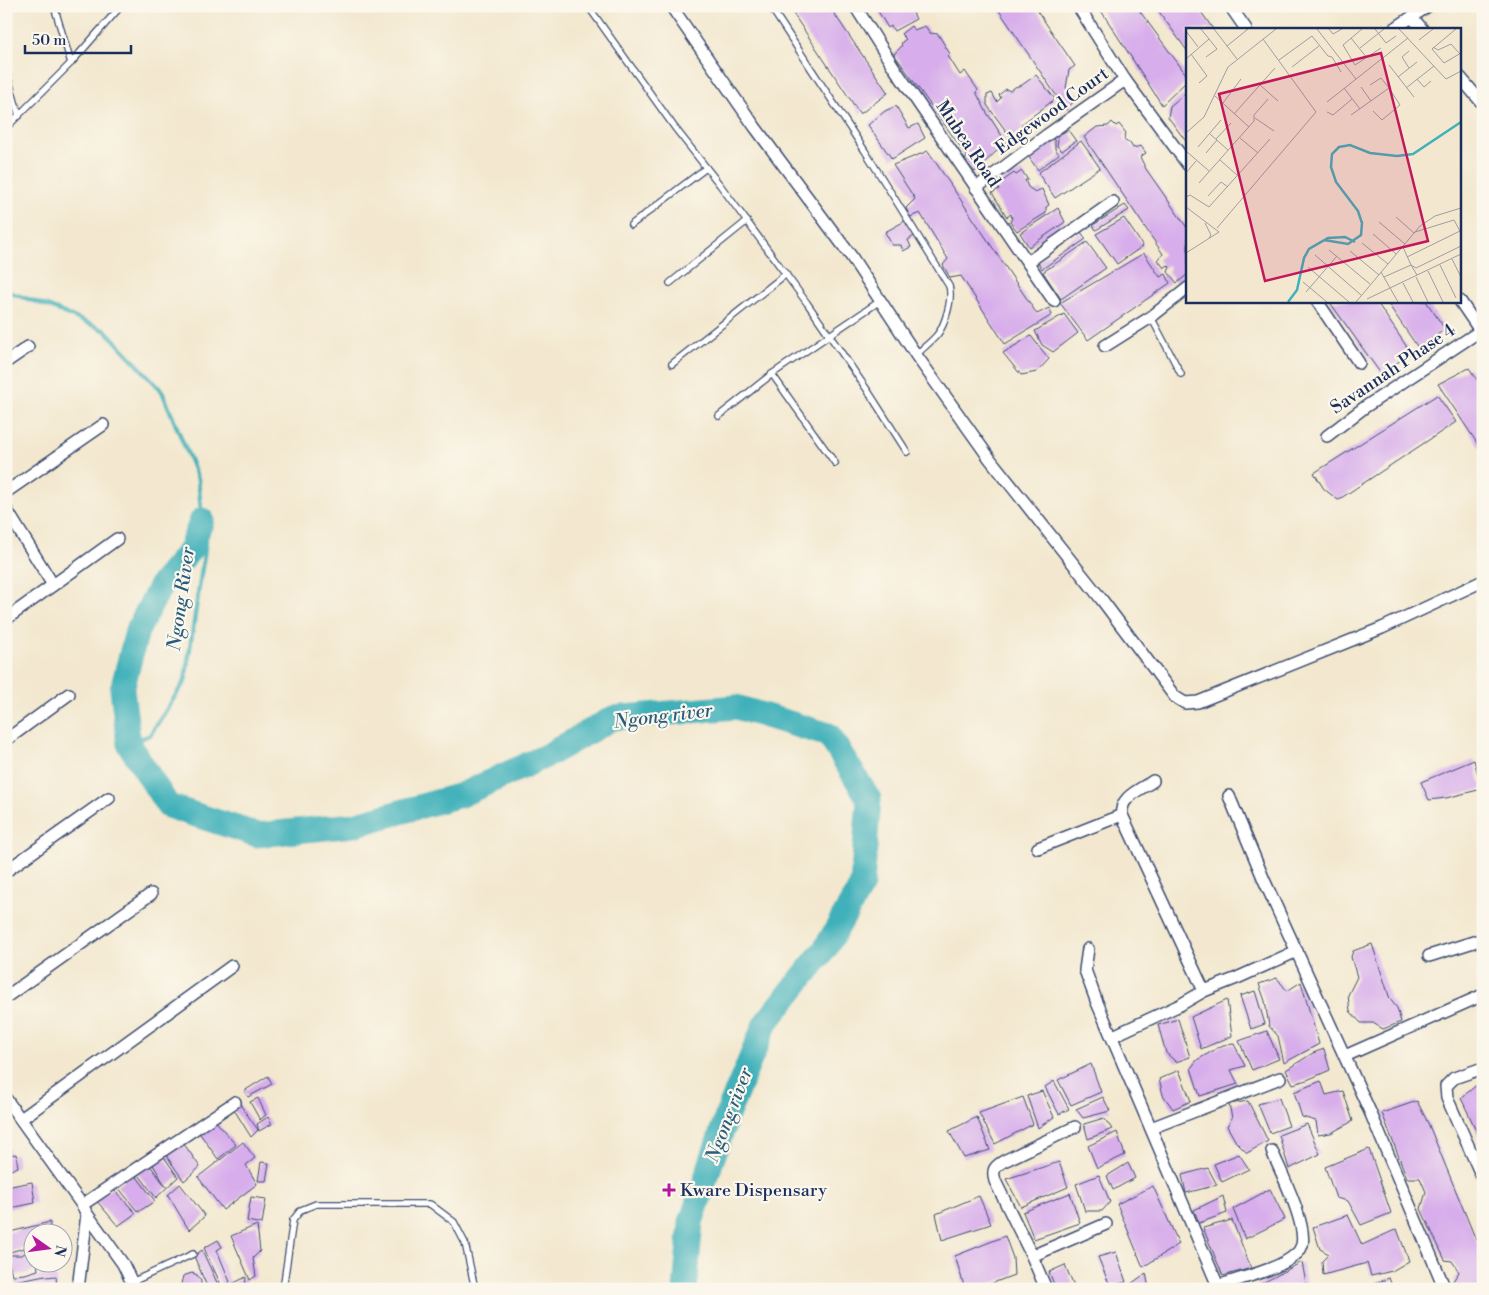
<svg xmlns="http://www.w3.org/2000/svg" width="1489" height="1295" viewBox="0 0 1489 1295" font-family="'Libre Bodoni',serif">
<rect width="100%" height="100%" fill="#fbf7ec"/>
<filter id="ink" filterUnits="userSpaceOnUse"><feTurbulence type="fractalNoise" baseFrequency=".02" numOctaves="2"/><feDisplacementMap in="SourceGraphic" scale="10" xChannelSelector="R" yChannelSelector="G"/><feConvolveMatrix kernelMatrix="1 2 1 2 8 2 1 2 1" color-interpolation-filters="sRGB"/></filter>
<filter id="wash" filterUnits="userSpaceOnUse"><feTurbulence type="fractalNoise" baseFrequency=".0096" numOctaves="4" result="noise"/><feDisplacementMap in="SourceGraphic" scale="20" xChannelSelector="R" yChannelSelector="G"/><feGaussianBlur stdDeviation="1.12" result="paint"/><feColorMatrix in="noise" values="0 0 0 0 0 0 0 0 0 0 0 0 0 0 0 0 0 1.4 0 .05"/><feComposite in="paint" operator="in"/></filter>
<g filter="url(#wash)">
<rect width="100%" height="100%" fill="#f3e8cf"/>
<g fill="none" stroke-linecap="round" stroke-linejoin="round">
<polyline stroke="#41b1ba" stroke-width="4.5" points="6,291 50,307 106,331 162,391 198,479 205,548 185,681 150,735 129,744"/>
<polyline stroke="#41b1ba" stroke-width="25" points="202,520 190,550 161,585 137,631 122,690 129,744 168,806 258,835 354,825 461,795 548,755 613,718 736,707 829,735 869,799 862,885 825,949 765,1024 728,1113 691,1222 685,1289"/>
</g>
<g id="blocks">
<g fill="#d7adeb">
<polygon points="788,6 829,6 888,93 860,114"/>
<polygon points="875,6 923,6 913,13 916,19 894,31 891,26 888,28"/>
<polygon points="996,6 1034,6 1075,66 1069,70 1066,88 1075,100 1066,110"/>
<polygon points="1098,6 1136,6 1188,77 1188,80 1162,105"/>
<polygon points="1155,6 1197,6 1213,29 1188,29 1188,52"/>
<polygon points="911,26 914,30 925,26 930,33 938,34 950,54 948,56 960,75 965,71 978,90 976,92 987,113 1006,142 975,172 965,161 967,156 894,54 901,47 902,42 906,39 901,34"/>
<polygon points="1036,75 1055,99 1022,124 1022,130 1011,138 987,105 987,95 992,93 997,102 1001,98 999,95 1006,89 1010,91 1015,87 1022,85"/>
<polygon points="1188,91 1188,144 1168,117 1170,106"/>
<polygon points="896,106 909,128 918,124 925,138 892,159 868,125 885,111"/>
<polygon points="1112,122 1116,126 1119,124 1126,133 1124,137 1125,141 1130,143 1133,148 1141,146 1146,153 1140,157 1146,169 1188,229 1188,274 1177,283 1168,272 1170,267 1168,265 1164,268 1158,260 1163,254 1084,137 1097,127 1108,126"/>
<polygon points="1068,130 1076,141 1062,151 1057,146 1058,139 1056,136"/>
<polygon points="1051,137 1055,141 1055,149 1059,154 1038,170 1028,156"/>
<polygon points="1081,141 1100,168 1055,198 1038,173"/>
<polygon points="928,151 1037,314 1049,308 1052,315 1005,344 961,276 950,278 943,265 948,259 920,213 910,217 906,208 915,199 893,165"/>
<polygon points="1022,171 1028,180 1025,180 1028,187 1035,192 1042,189 1049,205 1046,207 1046,213 1017,231 1010,222 1012,218 1011,214 1007,217 992,193 999,189 997,185 1014,173 1016,175"/>
<polygon points="1125,205 1129,210 1096,230 1093,225"/>
<polygon points="1058,208 1065,222 1029,247 1020,233"/>
<polygon points="1124,218 1143,246 1117,264 1096,234"/>
<polygon points="905,221 914,236 908,240 911,247 903,251 901,245 892,245 885,232"/>
<polygon points="1081,232 1086,239 1042,269 1038,262"/>
<polygon points="1087,242 1106,268 1061,299 1043,272"/>
<polygon points="1144,253 1160,277 1166,274 1170,283 1088,340 1060,303"/>
<polygon points="1329,301 1376,301 1411,353 1381,374"/>
<polygon points="1386,301 1426,301 1445,329 1419,349"/>
<polygon points="1064,314 1078,333 1053,352 1042,345 1035,331"/>
<polygon points="1031,336 1049,359 1037,372 1021,375 1003,353"/>
<polygon points="1469,368 1483,388 1483,452 1438,384"/>
<polygon points="1437,395 1456,422 1338,500 1324,489 1314,473"/>
<polygon points="1474,760 1482,789 1446,798 1429,800 1421,782"/>
<polygon points="1372,944 1390,999 1397,1008 1401,1022 1383,1029 1373,1023 1361,1023 1350,1011 1348,995 1357,977 1351,957 1353,951"/>
<polygon points="1277,978 1287,991 1301,982 1319,1044 1284,1063 1278,1036 1269,1026 1265,1001 1259,984"/>
<polygon points="1255,991 1265,1024 1251,1029 1240,996"/>
<polygon points="1227,1000 1232,1036 1201,1049 1191,1017"/>
<polygon points="1178,1019 1190,1057 1176,1062 1166,1053 1158,1025"/>
<polygon points="1267,1031 1279,1059 1252,1070 1239,1041"/>
<polygon points="1234,1044 1245,1066 1231,1070 1238,1084 1200,1096 1191,1068 1197,1060 1223,1045"/>
<polygon points="1324,1049 1330,1070 1307,1080 1293,1084 1286,1070 1313,1053"/>
<polygon points="1091,1064 1101,1092 1071,1105 1058,1080"/>
<polygon points="1179,1070 1191,1101 1173,1109 1163,1095 1159,1079"/>
<polygon points="268,1076 272,1084 248,1097 244,1091"/>
<polygon points="1054,1081 1069,1109 1059,1114 1045,1087"/>
<polygon points="1321,1081 1326,1095 1343,1091 1353,1121 1331,1133 1318,1135 1316,1121 1302,1117 1294,1092"/>
<polygon points="1479,1083 1483,1083 1483,1145 1461,1098"/>
<polygon points="1042,1091 1054,1117 1038,1128 1027,1096"/>
<polygon points="1023,1097 1033,1124 995,1144 979,1113"/>
<polygon points="1103,1097 1110,1111 1083,1118 1076,1109"/>
<polygon points="258,1098 266,1115 260,1120 250,1102"/>
<polygon points="1279,1098 1289,1126 1270,1133 1258,1104"/>
<polygon points="1248,1101 1268,1141 1247,1153 1236,1142 1227,1126 1232,1118 1229,1104"/>
<polygon points="1417,1101 1428,1123 1483,1257 1483,1289 1457,1289 1453,1281 1459,1272 1452,1261 1445,1260 1421,1209 1426,1192 1420,1178 1407,1178 1382,1113"/>
<polygon points="239,1103 258,1130 251,1137 233,1108"/>
<polygon points="268,1117 272,1124 259,1131 257,1124"/>
<polygon points="977,1117 990,1150 964,1158 949,1131"/>
<polygon points="213,1118 236,1145 218,1159 198,1131"/>
<polygon points="1104,1118 1112,1129 1088,1139 1084,1124"/>
<polygon points="1307,1124 1320,1154 1289,1169 1279,1135"/>
<polygon points="1117,1132 1125,1155 1097,1168 1088,1146"/>
<polygon points="182,1141 200,1167 184,1181 165,1154"/>
<polygon points="243,1142 255,1158 246,1165 257,1184 223,1210 198,1177"/>
<polygon points="9,1148 10,1155 16,1154 18,1167 6,1172 6,1149"/>
<polygon points="1369,1149 1391,1213 1361,1225 1348,1201 1336,1198 1325,1167"/>
<polygon points="1239,1154 1249,1169 1222,1182 1214,1164"/>
<polygon points="164,1157 178,1177 156,1198 137,1172 149,1164 166,1187 152,1163"/>
<polygon points="261,1162 269,1163 266,1181 258,1181"/>
<polygon points="1059,1162 1068,1187 1021,1207 1006,1179"/>
<polygon points="1128,1163 1135,1178 1113,1190 1107,1176"/>
<polygon points="1208,1168 1217,1185 1186,1193 1182,1175"/>
<polygon points="134,1173 155,1201 138,1212 117,1186"/>
<polygon points="1099,1175 1110,1202 1102,1211 1085,1211 1076,1184"/>
<polygon points="32,1182 35,1203 6,1209 6,1187"/>
<polygon points="180,1184 205,1216 189,1230 168,1195"/>
<polygon points="1153,1186 1179,1244 1143,1267 1117,1204"/>
<polygon points="112,1188 136,1213 118,1226 96,1200"/>
<polygon points="1270,1189 1285,1219 1245,1239 1233,1209"/>
<polygon points="1070,1193 1080,1223 1034,1239 1023,1212"/>
<polygon points="979,1196 991,1224 942,1240 936,1214"/>
<polygon points="1223,1196 1227,1213 1199,1223 1194,1210"/>
<polygon points="251,1197 266,1199 262,1224 247,1221"/>
<polygon points="1348,1215 1362,1245 1397,1229 1409,1261 1392,1271 1371,1276 1367,1263 1323,1275 1322,1261 1329,1254 1320,1249 1313,1227"/>
<polygon points="1232,1220 1251,1268 1223,1276 1203,1228"/>
<polygon points="50,1222 50,1229 45,1230 45,1232 32,1232 32,1246 6,1253 6,1233"/>
<polygon points="257,1225 260,1251 253,1258 256,1276 250,1280 231,1236"/>
<polygon points="1005,1236 1013,1258 1014,1275 977,1289 965,1289 955,1256"/>
<polygon points="218,1240 222,1247 217,1250 230,1282 222,1287 204,1248"/>
<polygon points="32,1250 32,1262 37,1262 38,1270 25,1274 12,1275 7,1255 21,1255"/>
<polygon points="202,1250 219,1287 216,1289 208,1289 194,1256"/>
<polygon points="1116,1252 1126,1282 1110,1286 1098,1257"/>
<polygon points="1302,1262 1307,1289 1258,1289 1257,1286"/>
<polygon points="1065,1265 1075,1289 1056,1289 1049,1272"/>
<polygon points="192,1273 197,1275 201,1281 201,1289 182,1289 181,1284 183,1276"/>
<polygon points="1146,1273 1149,1289 1124,1289"/>
<polygon points="45,1275 47,1277 56,1276 57,1289 16,1289 15,1281"/>
<polygon points="246,1277 245,1289 222,1289"/>
<polygon points="1389,1278 1393,1289 1361,1289"/>
</g>
</g>
</g>
<g filter="url(#ink)">
<use href="#blocks" fill-opacity="0" stroke="#3b4b6f" stroke-width="1"/>
<g fill="none" stroke-linecap="round" stroke-linejoin="round">
<defs>
<g id="lane">
<polyline points="54,6 71,63"/>
<polyline points="588,6 675,128 720,185 807,303 868,391 907,452"/>
<path d="M 770,6 L 865,151 L 949,286 C 953,299 945,325 937,335 C 931,342 923,348 916,355"/>
<polyline points="6,70 19,116"/>
<polyline points="6,128 71,63 121,6"/>
<polyline points="631,225 706,168"/>
<polyline points="670,283 747,221"/>
<polyline points="1151,317 1181,374"/>
<polyline points="672,364 786,274"/>
<polyline points="772,374 835,463"/>
<polyline points="719,416 772,374 880,301"/>
<polyline points="132,1282 193,1254"/>
<polyline points="283,1289 293,1220 301,1210 316,1204 430,1204 454,1222 465,1243 475,1289"/>
</g>
<g id="street">
<polyline points="671,6 755,127 851,256 916,355 990,459 1102,600 1175,697 1185,703 1198,702 1382,628 1483,581"/>
<polyline points="855,6 895,69 1054,301"/>
<polyline points="1078,6 1125,80 1188,165"/>
<polyline points="1230,6 1246,29"/>
<polyline points="1412,17 1422,29"/>
<polyline points="1394,29 1428,6"/>
<polyline points="1460,77 1483,104"/>
<polyline points="976,188 1047,135 1125,80"/>
<polyline points="1028,262 1113,202"/>
<polyline points="1317,301 1359,363"/>
<polyline points="1460,301 1483,335"/>
<polyline points="1105,346 1151,317 1188,288"/>
<polyline points="6,362 28,347"/>
<polyline points="1327,436 1365,407 1480,331"/>
<polyline points="6,492 103,425"/>
<polyline points="6,509 53,585"/>
<polyline points="6,619 117,539"/>
<polyline points="6,740 69,694"/>
<path d="M 1153,781 C 1140,790 1119,797 1122,815 L 1204,991"/>
<polyline points="1229,796 1264,880 1371,1114 1445,1289"/>
<polyline points="1038,848 1122,815"/>
<polyline points="6,871 109,798"/>
<path d="M 1088,949 L 1085,970 L 1096,1000 L 1218,1286 C 1238,1279 1280,1269 1295,1255 C 1298,1253 1301,1248 1302,1245 C 1307,1223 1281,1173 1272,1151"/>
<polyline points="1429,956 1483,939"/>
<polyline points="6,997 151,894"/>
<polyline points="1113,1036 1180,1005 1204,991 1237,978 1297,951"/>
<polyline points="1345,1056 1483,995"/>
<polyline points="1483,1068 1454,1078 1446,1086 1447,1098 1483,1179"/>
<polyline points="6,1099 82,1205 87,1214 123,1264 135,1289"/>
<polyline points="21,1119 232,966"/>
<polyline points="1151,1128 1280,1078"/>
<polyline points="82,1205 235,1102"/>
<polyline points="1032,1256 1106,1224"/>
<polyline points="78,1289 87,1214"/>
<path d="M 1046,1289 L 1032,1256 L 995,1181 C 992,1170 994,1167 1004,1161 L 1075,1127"/>
</g>
</defs>
<use href="#lane" stroke="#3b4b6f" stroke-width="8"/>
<use href="#street" stroke="#3b4b6f" stroke-width="14"/>
<use href="#lane" stroke="#fff" stroke-width="5.5"/>
<use href="#street" stroke="#fff" stroke-width="11"/>
</g>
</g>
<path fill="#b5179e" stroke="#fbf7ec" stroke-width="2" d="M666.5 1182.5h5v5h5v5h-5v5h-5v-5h-5v-5h5z"/>
<g text-anchor="middle" dominant-baseline="central" stroke-width="4.5" stroke-linejoin="round" paint-order="stroke">
<g font-size="18" fill="#1b2f5e" stroke="#fbf7ec">
<text transform="translate(1052 111) rotate(-36)">Edgewood Court</text>
<text transform="translate(968 144) rotate(56)">Mubea Road</text>
<text transform="translate(1393 369) rotate(-34)">Savannah Phase 4</text>
</g>
<g font-size="18" fill="#1b2f5e" stroke="#fbf7ec" text-anchor="start">
<text x="680" y="1190">Kware Dispensary</text>
</g>
<g font-size="19" font-style="italic" fill="#285c7e" stroke="#fbf7ec">
<text transform="translate(181 599) rotate(-82)">Ngong River</text>
<text transform="translate(663 716) rotate(-7)">Ngong river</text>
<text transform="translate(729 1115) rotate(-69)">Ngong river</text>
</g>
</g>
<g transform="translate(1186 28)">
<rect width="275" height="275" fill="#f3e8cf"/>
<path fill="none" stroke="#41b1ba" stroke-width="2.5" d="M 138,212 L 162,216 L 175,207 L 176,195 L 172,183 L 150,154 L 145,139 L 146,126 L 153,119 L 164,117 L 184,125 L 211,128 L 227,126 L 275,94M 102,274 L 111,262 L 118,230 L 123,221 L 142,210 L 159,209 L 169,214"/>
<path fill="none" stroke="#9d9ea2" stroke-width="1" d="M 28,1 L 51,31M 131,1 L 170,51M 143,1 L 147,6 L 156,1M 176,1 L 157,17 L 169,37 L 195,20M 189,1 L 200,15 L 210,8M 213,1 L 260,51 L 275,43M 270,1 L 246,21 L 258,35 L 275,25M 0,3 L 12,19M 165,10 L 181,30M 233,12 L 247,1M 41,18 L 62,1M 247,19 L 252,22 L 265,16 L 274,26M 174,20 L 198,1M 223,23 L 216,29 L 223,40M 5,26 L 21,48 L 13,55M 20,29 L 31,21 L 23,11M 0,31 L 23,11 L 15,1M 93,32 L 126,8 L 142,28 L 146,29 L 155,44M 203,37 L 228,69M 106,39 L 133,18M 212,49 L 231,34M 231,51 L 238,59 L 245,53M 74,57 L 92,73M 175,59 L 185,73M 158,60 L 174,81M 220,60 L 248,38M 29,68 L 63,99M 141,74 L 222,10M 37,75 L 55,51M 187,83 L 196,92 L 214,77 L 203,60M 141,84 L 147,87 L 166,71M 48,86 L 89,40M 165,87 L 203,60 L 195,50 L 184,57M 69,90 L 88,103M 0,105 L 18,89 L 42,39 L 90,1M 24,106 L 42,122M 54,110 L 72,125M 30,111 L 45,95M 12,119 L 35,92M 0,123 L 23,143M 20,125 L 31,112M 34,132 L 51,147M 0,145 L 10,133M 13,155 L 68,93 L 68,87 L 82,71M 22,168 L 35,154 L 42,159M 0,169 L 4,167 L 23,179 L 84,111M 0,179 L 33,204 L 0,225M 210,189 L 228,205M 193,194 L 219,216M 19,195 L 25,207 L 23,210M 31,200 L 130,84 L 77,11M 229,204 L 268,192 L 275,205M 187,206 L 210,226M 176,215 L 202,236M 217,219 L 225,237 L 230,240 L 275,218M 143,222 L 184,256M 164,223 L 193,247M 129,227 L 175,267M 221,229 L 274,203M 266,231 L 275,249M 254,237 L 270,270M 122,239 L 163,274M 242,243 L 257,274M 195,244 L 212,274M 198,249 L 225,237 L 231,247M 230,249 L 242,274M 117,254 L 141,274M 217,255 L 227,274M 120,264 L 151,228M 181,271 L 275,226M 170,274 L 234,198 L 249,188 L 275,180"/>
<path fill="#c2185b" fill-opacity="0.15" stroke="#c2185b" stroke-width="2.5" d="M 195,25 L 242,213 L 79,253 L 33,66 Z"/>
<rect width="275" height="275" fill="none" stroke="#1b2f5e" stroke-width="2.5"/>
</g>
<rect width="1489" height="1295" fill="none" stroke="#fbf7ec" stroke-width="25"/>
<g transform="translate(48 1248) rotate(104)"><circle r="24" fill="#fbf7ec" stroke="#a1a7b3"/>
<path d="M0-4L9 19L0 12L-9 19Z" fill="#b5179e"/>
<text y="-8" font-size="14" font-weight="bold" text-anchor="middle" fill="#1b2f5e">N</text>
</g>
<path d="M25 45v8h106v-8" fill="none" stroke="#1b2f5e" stroke-width="2.5"/>
<text x="32" y="45" font-size="15" fill="#1b2f5e" stroke="#fbf7ec" stroke-width="4" paint-order="stroke">50 m</text>
</svg>
